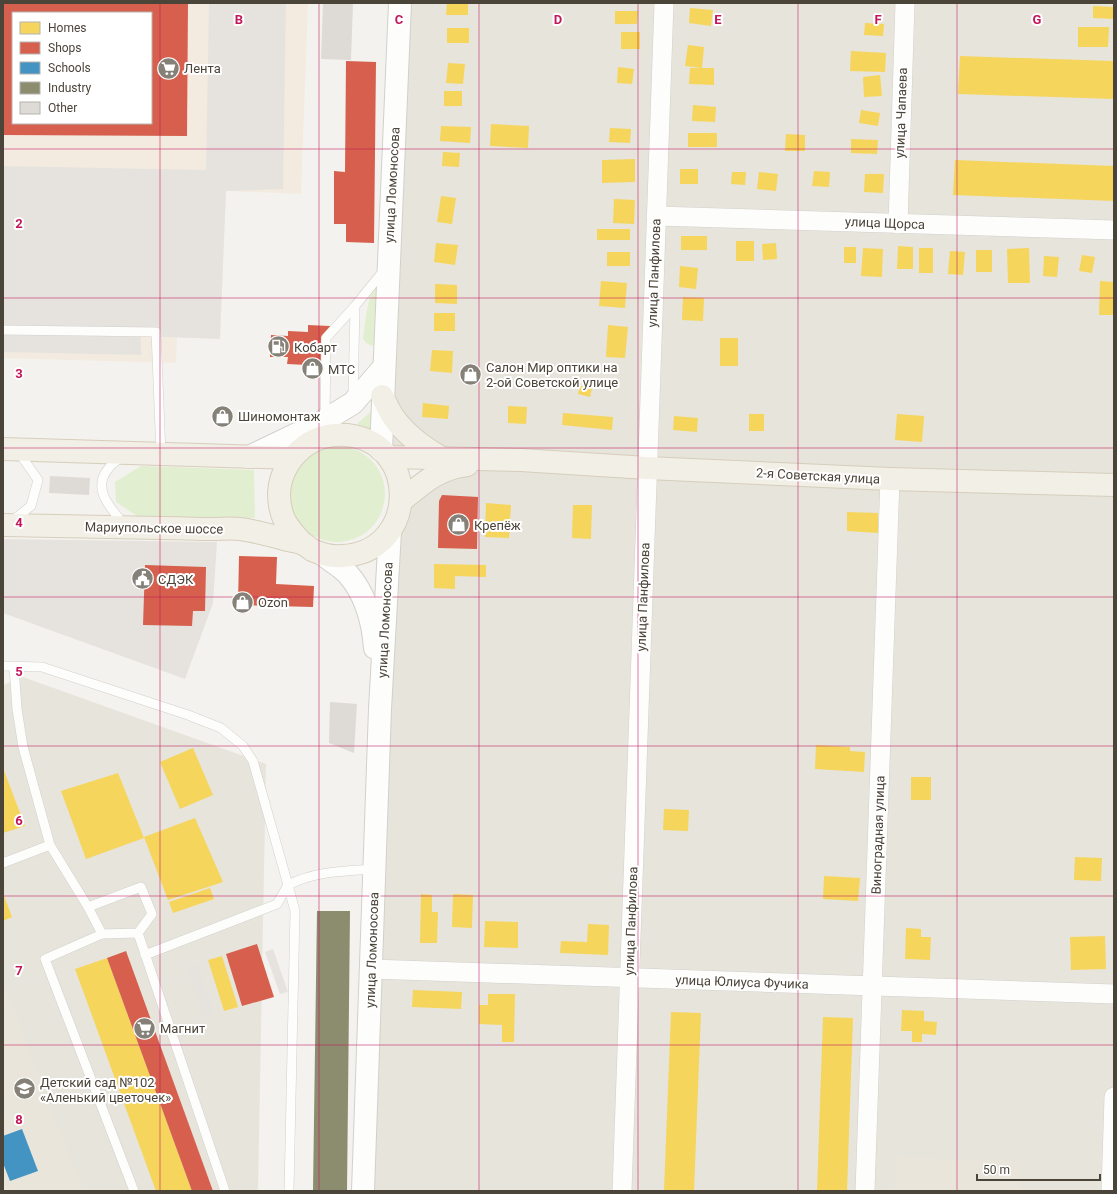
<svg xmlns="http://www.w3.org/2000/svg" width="1117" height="1194" viewBox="0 0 1117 1194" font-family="Roboto,sans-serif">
<rect width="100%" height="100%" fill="#f4f2ee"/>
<g fill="#e7e4dc">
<polygon points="400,3 1114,3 1114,1191 363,1191 398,516 446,470 388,457"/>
<polygon points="23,677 266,764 258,1191 3,1191 3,685"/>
</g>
<path fill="#f3ebdf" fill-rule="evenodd" d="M 3,3 L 308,3 L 301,194 L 226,191 L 220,339 L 177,337 L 176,363 L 3,358 ZM 13,13 L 151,13 L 151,123 L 13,123 Z"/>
<g fill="#eae5da">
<polygon points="5,986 83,1191 3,1191 3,987"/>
<polygon points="896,1157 1021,1161 1020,1191 895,1191"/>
</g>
<g fill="#e1eecf">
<path d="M 378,287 L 378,346 C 371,346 367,345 363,339 C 365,322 367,304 373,288 Z"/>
<polygon points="380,403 379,432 357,424"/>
<circle cx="337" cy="494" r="48"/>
<polygon points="141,466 254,470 255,518 140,518 116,502 115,482"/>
</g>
<g fill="#e6e3df">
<polygon points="209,3 286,3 283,189 226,191 220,339 141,336 141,355 3,352 3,166 206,170"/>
<polygon points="3,539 217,542 213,603 185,679 3,613"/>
<polygon points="273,949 288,992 280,994 265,952"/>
<polygon points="197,964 214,1015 203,1018 187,967"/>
</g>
<g fill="#f6d55c">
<polygon points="447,3 468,3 468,15 446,15"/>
<polygon points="1093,6 1114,7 1114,19 1093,18"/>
<polygon points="690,8 713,10 711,26 689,23"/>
<polygon points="615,11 638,11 637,24 615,24"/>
<polygon points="865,23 884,24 883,36 864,35"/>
<polygon points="1078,27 1109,27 1108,47 1078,47"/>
<rect x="447" y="28" width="22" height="15"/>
<rect x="621" y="32" width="19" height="17"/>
<polygon points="688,45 704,47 702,68 714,68 714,85 689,84 690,68 702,68 685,66"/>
<polygon points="851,51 886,53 885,72 850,71"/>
<polygon points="960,56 1114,61 1114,99 958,94"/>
<polygon points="448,63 465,64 463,84 446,83"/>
<polygon points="618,67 634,69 632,84 617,83"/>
<polygon points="880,75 882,96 864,97 863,77"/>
<rect x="444" y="91" width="18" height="15"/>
<polygon points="693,105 716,107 715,122 692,121"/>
<polygon points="861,110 880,113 878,126 859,123"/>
<polygon points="491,124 529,126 528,148 490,146"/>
<polygon points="441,126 471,127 470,143 440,141"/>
<polygon points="610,128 631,129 630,143 609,142"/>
<rect x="688" y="133" width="29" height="14"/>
<polygon points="786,134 805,135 805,151 785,151"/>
<polygon points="851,139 878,140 877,154 851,153"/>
<polygon points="443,152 460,153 459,167 442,166"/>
<polygon points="635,159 635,182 602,183 602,160"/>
<polygon points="955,160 1114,166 1114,201 953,195"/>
<rect x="680" y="169" width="18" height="15"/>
<polygon points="814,171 830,172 829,187 812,186"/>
<polygon points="732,172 746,172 745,185 731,184"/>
<polygon points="759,172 778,174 776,191 757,189"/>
<polygon points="865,174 884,174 883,193 864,192"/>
<polygon points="441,196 456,198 452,224 437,222"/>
<polygon points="614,199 635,200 634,224 613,223"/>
<rect x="597" y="229" width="33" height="11"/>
<rect x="681" y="236" width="26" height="14"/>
<rect x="736" y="241" width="18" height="20"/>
<polygon points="436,243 458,245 455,265 434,262"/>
<polygon points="776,243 777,259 763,260 762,244"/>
<polygon points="898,246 913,247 913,269 897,269"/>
<rect x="844" y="247" width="12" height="16"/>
<polygon points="863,248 883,249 882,277 861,276"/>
<rect x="919" y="248" width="14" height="25"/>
<polygon points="1029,248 1030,283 1008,283 1007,249"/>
<rect x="976" y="250" width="16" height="22"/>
<polygon points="950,251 965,252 963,275 948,274"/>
<rect x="607" y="252" width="23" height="14"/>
<polygon points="1082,255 1095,257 1092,273 1079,271"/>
<polygon points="1044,256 1059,257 1057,277 1043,276"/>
<polygon points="680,266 698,268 696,289 679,287"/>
<polygon points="601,281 627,283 625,308 599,306"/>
<polygon points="1100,281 1114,282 1114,315 1099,315"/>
<polygon points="435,284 457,285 457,304 435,303"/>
<polygon points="683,297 704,298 703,321 682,320"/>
<rect x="434" y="313" width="21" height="18"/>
<polygon points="608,325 628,327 625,358 606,357"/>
<rect x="720" y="338" width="18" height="28"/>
<polygon points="432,350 453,351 452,373 430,371"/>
<polygon points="580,386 592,388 590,397 578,394"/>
<polygon points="423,403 449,406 448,419 422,417"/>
<polygon points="508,406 527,407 526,424 508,423"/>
<polygon points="563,413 613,417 612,430 562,425"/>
<rect x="749" y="414" width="15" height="17"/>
<polygon points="897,414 924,416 922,442 895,440"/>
<polygon points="674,416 698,418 697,432 673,430"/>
<polygon points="486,503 511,505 509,538 485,537"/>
<polygon points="573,505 592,505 591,539 572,538"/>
<polygon points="847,512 878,513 878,533 847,531"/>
<polygon points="434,564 486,565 486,577 455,576 455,589 434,588"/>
<polygon points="816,745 850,747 850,751 865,752 864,772 815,769"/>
<polygon points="193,748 213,795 180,809 160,762"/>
<polygon points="3,768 25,826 3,833"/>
<polygon points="118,773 144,838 86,859 61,791"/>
<rect x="911" y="777" width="20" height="23"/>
<polygon points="664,809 689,810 688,831 663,830"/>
<polygon points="195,818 223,882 168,900 144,837"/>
<polygon points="1075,857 1102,858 1101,881 1074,880"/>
<polygon points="824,876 860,878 858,901 823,899"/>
<polygon points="210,888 214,899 173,913 169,902"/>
<polygon points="3,893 12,917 3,921"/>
<polygon points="421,894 432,895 432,912 438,912 437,943 420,943"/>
<polygon points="453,894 473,895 472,928 452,927"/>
<polygon points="485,921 518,922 518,948 484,947"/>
<polygon points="588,924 609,925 608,955 560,953 561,941 587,942"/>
<polygon points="906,928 921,929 921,937 931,937 930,960 905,959"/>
<polygon points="1105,936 1106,969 1071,970 1070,937"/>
<polygon points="222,956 238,1007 224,1011 208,960"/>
<polygon points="107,958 192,1191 156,1191 75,969"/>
<polygon points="413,990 462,992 461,1009 412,1007"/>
<polygon points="488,994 515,994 514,1042 502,1042 502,1025 479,1024 479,1005 488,1005"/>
<polygon points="902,1010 924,1011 924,1021 937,1022 936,1035 922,1034 922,1042 912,1042 912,1031 901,1031"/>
<polygon points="671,1012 701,1013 694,1191 664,1191"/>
<polygon points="823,1017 853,1018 847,1191 817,1191"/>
</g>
<g fill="#d6604d" fill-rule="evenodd">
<path d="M 3,3 L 188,3 L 187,136 L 3,135 ZM 13,13 L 151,13 L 151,123 L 13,123 Z"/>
<polygon points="346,61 376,62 374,243 346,242 346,224 334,224 334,171 345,172"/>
<polygon points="308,325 330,326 329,375 306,375 307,365 287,364 288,357 270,357 271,335 288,336 288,331 308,332"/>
<polygon points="442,495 478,497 477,549 438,548 439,501"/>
<polygon points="239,556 277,557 276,584 314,586 313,607 238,605"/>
<polygon points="145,565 206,567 205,611 193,611 192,626 143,625"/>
<polygon points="257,944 274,997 242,1006 226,954"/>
<polygon points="126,951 213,1191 192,1191 107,958"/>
</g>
<polygon fill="#4393c3" points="22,1129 38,1171 10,1181 3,1163 3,1136"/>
<polygon fill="#8c8c6e" points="317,911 350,911 347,1191 313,1191"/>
<g fill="#dedbd6">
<polygon points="323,3 353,3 351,60 321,59"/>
<polygon points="50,476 90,478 89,495 49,493"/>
<polygon points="330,702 357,704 354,753 329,743"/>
</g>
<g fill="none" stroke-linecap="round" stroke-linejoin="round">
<defs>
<g id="service">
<polyline points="3,330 156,332 161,454"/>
<polyline points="353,397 355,306 385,269"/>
<polyline points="325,420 326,338 355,306"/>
<path d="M 122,457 C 118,460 111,464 108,469 C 91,490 112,509 125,526"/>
<polyline points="12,521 31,506 38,480 18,451"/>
<polyline points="3,666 42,667 188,715 221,728 243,746 253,761 288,885 277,904 145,955"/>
<polyline points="14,667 17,709 23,747 50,845"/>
<polyline points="3,863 50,845 88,907 102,934 138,933 152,914 141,887 88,907"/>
<polyline points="138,933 225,1191"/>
<polyline points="102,934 45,959 134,1191"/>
<path d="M 289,1191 L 295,911 L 288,885 C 315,871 345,871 374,869"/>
</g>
<g id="minor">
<polyline points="656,216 1114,230"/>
<polyline points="898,224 905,3"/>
<polyline points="371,969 1114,994"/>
<polyline points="622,1191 664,3"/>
<polyline points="865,1191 890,479"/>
<polyline points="1111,1191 1114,1097"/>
</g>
<g id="tertiary">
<polyline points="381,450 400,3"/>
<polyline points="249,457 322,422 353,403 384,367"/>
<path d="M 322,554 C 330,560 340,566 347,573 C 365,593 373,622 375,648"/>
<polyline points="363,1191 380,709 390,531"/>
</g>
<g id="primary">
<path d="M 382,396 C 386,403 389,411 394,418 C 407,436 424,448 442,458"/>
<polyline points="3,449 292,458"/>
<polyline points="388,457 521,460 647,468 890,479 1114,485"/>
<path d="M 401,501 C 422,484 439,468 467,465"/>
<path d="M 3,525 C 56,526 108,527 161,528 C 178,528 195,529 213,529 C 222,529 231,528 240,529 C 255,531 270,535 284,539 C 290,541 298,541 304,544 C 307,546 309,548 312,550 C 321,554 332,557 342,556 C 418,553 421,443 347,435 C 332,434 317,437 305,446 C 290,457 280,474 279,493 C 279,517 287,527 303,544"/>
</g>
</defs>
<use href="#service" stroke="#d2d0cb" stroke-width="10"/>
<use href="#minor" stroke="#d2d0cb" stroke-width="20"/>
<use href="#tertiary" stroke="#d2d0cb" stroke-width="24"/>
<use href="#primary" stroke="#d6cebb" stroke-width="24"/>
<use href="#service" stroke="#fdfdfc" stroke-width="9"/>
<use href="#minor" stroke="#fdfdfc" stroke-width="19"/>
<use href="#tertiary" stroke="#fdfdfc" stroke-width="22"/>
<use href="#primary" stroke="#f2efe6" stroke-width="22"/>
</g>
<path fill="none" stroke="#c2185b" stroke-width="1" stroke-opacity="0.55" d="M 160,3 L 160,1191M 319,3 L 319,1191M 479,3 L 479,1191M 638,3 L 638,1191M 798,3 L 798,1191M 957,3 L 957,1191M 3,149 L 1114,149M 3,298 L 1114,298M 3,448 L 1114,448M 3,597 L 1114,597M 3,746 L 1114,746M 3,896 L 1114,896M 3,1045 L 1114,1045"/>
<defs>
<symbol id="supermarket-disc" viewBox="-11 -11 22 22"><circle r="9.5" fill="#868178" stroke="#fff"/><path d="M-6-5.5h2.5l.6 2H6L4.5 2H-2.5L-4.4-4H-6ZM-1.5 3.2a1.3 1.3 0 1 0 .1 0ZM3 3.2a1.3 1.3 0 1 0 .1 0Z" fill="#fff"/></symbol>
<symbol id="fuel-disc" viewBox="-11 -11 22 22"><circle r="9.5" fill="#868178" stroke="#fff"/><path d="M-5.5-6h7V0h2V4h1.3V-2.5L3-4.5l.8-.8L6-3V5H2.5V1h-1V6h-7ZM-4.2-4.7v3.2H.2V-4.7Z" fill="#fff"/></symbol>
<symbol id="shop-disc" viewBox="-11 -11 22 22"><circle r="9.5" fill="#868178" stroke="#fff"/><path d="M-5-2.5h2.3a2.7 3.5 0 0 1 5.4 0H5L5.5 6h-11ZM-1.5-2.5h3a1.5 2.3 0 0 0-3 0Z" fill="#fff"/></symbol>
<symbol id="civic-disc" viewBox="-11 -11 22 22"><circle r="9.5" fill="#868178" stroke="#fff"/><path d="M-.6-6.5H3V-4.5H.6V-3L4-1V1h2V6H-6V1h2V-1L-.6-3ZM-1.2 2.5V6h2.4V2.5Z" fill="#fff"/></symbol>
<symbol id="school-disc" viewBox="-11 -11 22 22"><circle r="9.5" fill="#868178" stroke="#fff"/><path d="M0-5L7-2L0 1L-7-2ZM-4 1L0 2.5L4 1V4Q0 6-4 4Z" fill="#fff"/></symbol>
</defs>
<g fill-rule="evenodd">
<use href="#supermarket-disc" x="156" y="56" width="25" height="25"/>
<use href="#fuel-disc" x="266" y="334" width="25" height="25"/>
<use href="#shop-disc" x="300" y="356" width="25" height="25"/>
<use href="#shop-disc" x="458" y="362" width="25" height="25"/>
<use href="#shop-disc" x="210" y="404" width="25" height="25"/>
<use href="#shop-disc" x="446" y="512" width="25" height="25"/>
<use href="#civic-disc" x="130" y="566" width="25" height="25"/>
<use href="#shop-disc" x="230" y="590" width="25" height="25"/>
<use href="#supermarket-disc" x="132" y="1016" width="25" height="25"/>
<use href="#school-disc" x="12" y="1076" width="25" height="25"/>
</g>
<g text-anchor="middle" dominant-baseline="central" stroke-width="4" stroke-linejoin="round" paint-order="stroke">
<g font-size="13" fill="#4b4439" stroke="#fff" text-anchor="start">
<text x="184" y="68">Лента</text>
<text x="294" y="347">Кобарт</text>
<text x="486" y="367">Салон Мир оптики на<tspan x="486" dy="15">2-ой Советской улице</tspan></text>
<text x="328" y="369">МТС</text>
<text x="238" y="416">Шиномонтаж</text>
<text x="474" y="525">Крепёж</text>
<text x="158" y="579">СДЭК</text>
<text x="258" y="602">Ozon</text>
<text x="160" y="1028">Магнит</text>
<text x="40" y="1082">Детский сад №102<tspan x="40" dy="15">«Аленький цветочек»</tspan></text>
</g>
<g font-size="13" fill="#4b4439" stroke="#fff">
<text transform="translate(901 113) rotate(-88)">улица Чапаева</text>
<text transform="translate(392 185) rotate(-87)">улица Ломоносова</text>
<text transform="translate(885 223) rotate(2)">улица Щорса</text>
<text transform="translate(654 273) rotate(-88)">улица Панфилова</text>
<text transform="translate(818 476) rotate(3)">2-я Советская улица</text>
<text transform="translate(154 528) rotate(1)">Мариупольское шоссе</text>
<text transform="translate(643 597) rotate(-88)">улица Панфилова</text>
<text transform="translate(385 620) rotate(-87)">улица Ломоносова</text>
<text transform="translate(878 835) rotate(-88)">Виноградная улица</text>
<text transform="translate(631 921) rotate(-88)">улица Панфилова</text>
<text transform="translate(372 950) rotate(-88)">улица Ломоносова</text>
<text transform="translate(742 982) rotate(2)">улица Юлиуса Фучика</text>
</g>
</g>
<g font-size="13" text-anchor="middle" font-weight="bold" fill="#c2185b" stroke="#fff" stroke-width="4" stroke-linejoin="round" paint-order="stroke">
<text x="239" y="24">B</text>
<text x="399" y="24">C</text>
<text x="558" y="24">D</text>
<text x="718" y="24">E</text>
<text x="878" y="24">F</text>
<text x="1037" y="24">G</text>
<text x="19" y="228">2</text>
<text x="19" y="378">3</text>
<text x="19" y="527">4</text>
<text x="19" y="676">5</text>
<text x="19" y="825">6</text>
<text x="19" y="975">7</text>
<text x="19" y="1124">8</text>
</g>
<rect width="1117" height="1194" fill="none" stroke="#4b4439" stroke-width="8"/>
<rect x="12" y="12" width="140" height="112" fill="#ffffff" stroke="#b7b4b0"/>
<rect x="20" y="22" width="20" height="12" fill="#f6d55c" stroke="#b7b4b0"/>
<text x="48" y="32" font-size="12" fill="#4b4439">Homes</text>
<rect x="20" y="42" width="20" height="12" fill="#d6604d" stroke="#b7b4b0"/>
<text x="48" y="52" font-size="12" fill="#4b4439">Shops</text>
<rect x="20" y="62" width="20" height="12" fill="#4393c3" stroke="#b7b4b0"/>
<text x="48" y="72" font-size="12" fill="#4b4439">Schools</text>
<rect x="20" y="82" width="20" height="12" fill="#8c8c6e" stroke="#b7b4b0"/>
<text x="48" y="92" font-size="12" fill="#4b4439">Industry</text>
<rect x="20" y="102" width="20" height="12" fill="#dedbd6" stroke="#b7b4b0"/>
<text x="48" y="112" font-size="12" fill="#4b4439">Other</text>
<path d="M977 1174v6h123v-6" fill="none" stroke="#4b4439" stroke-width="2"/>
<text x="983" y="1174" font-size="12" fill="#4b4439" stroke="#ffffff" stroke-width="3" paint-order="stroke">50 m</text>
</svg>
